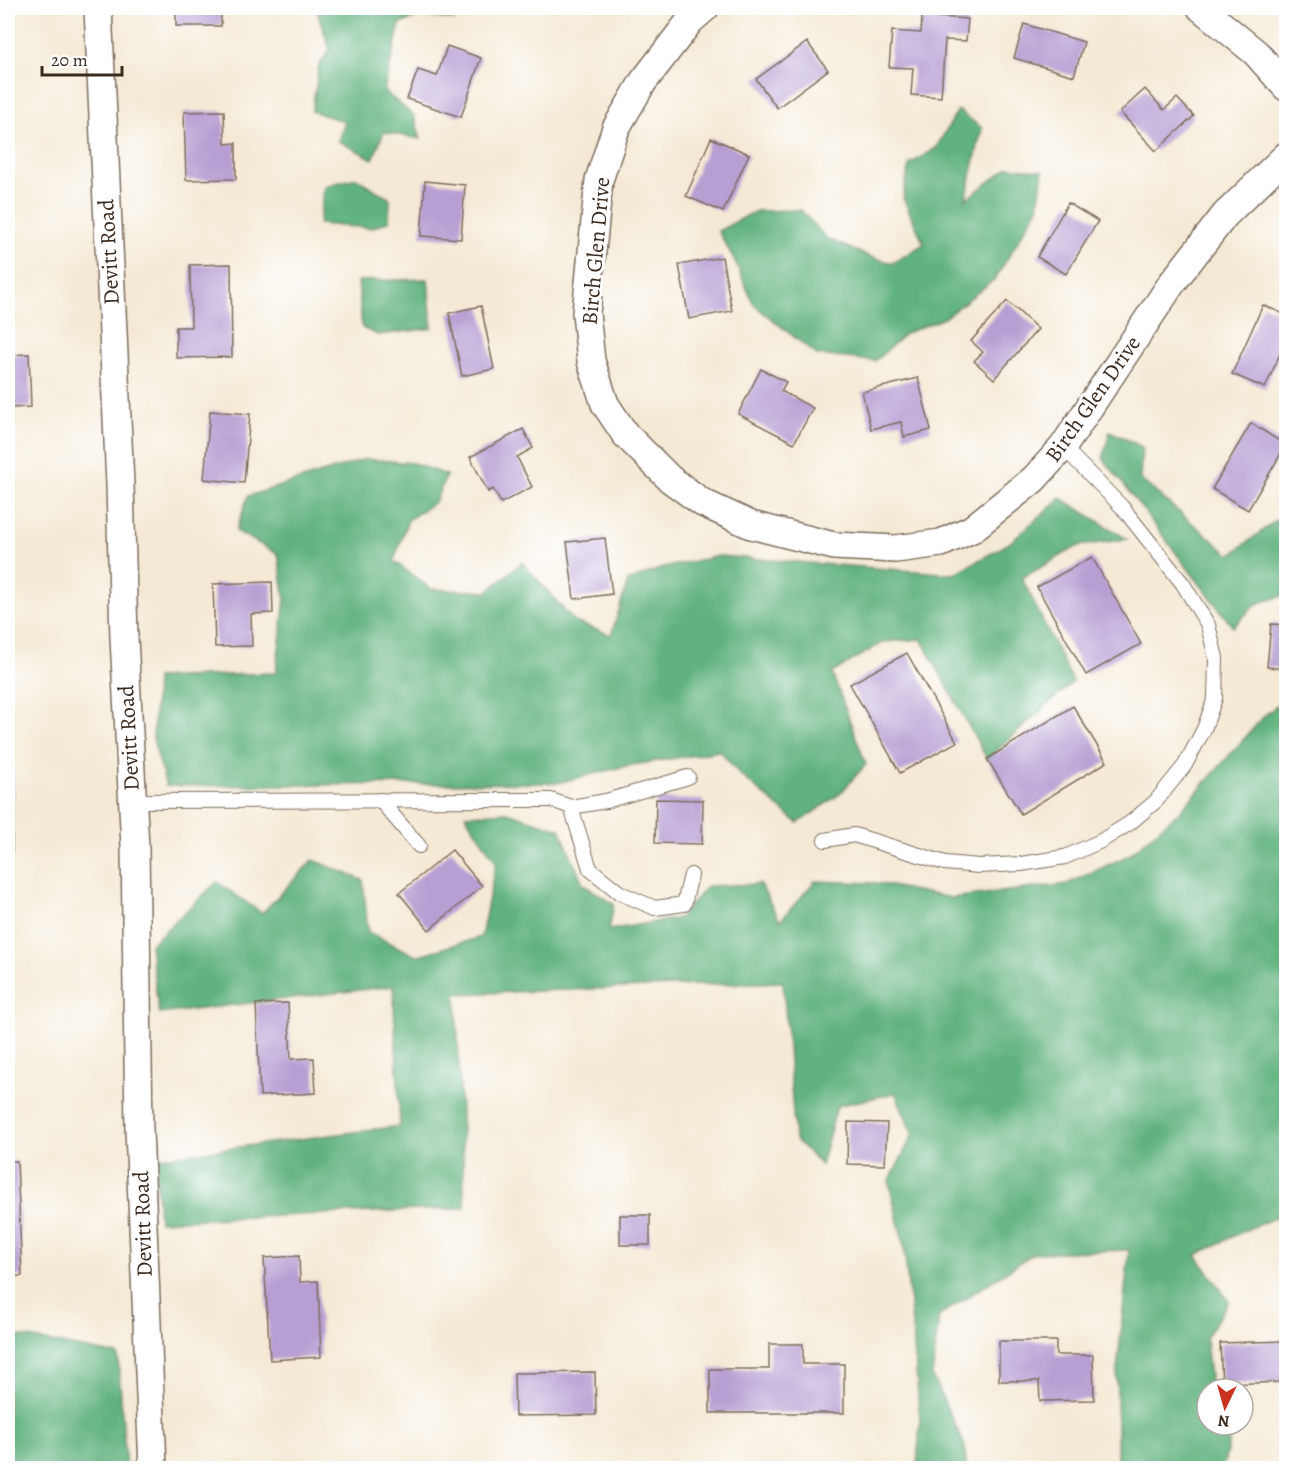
<svg xmlns="http://www.w3.org/2000/svg" width="1294" height="1476" viewBox="0 0 1294 1476" font-family="Alegreya,serif">
<rect width="100%" height="100%" fill="#fff"/>
<filter id="ink" filterUnits="userSpaceOnUse"><feTurbulence type="fractalNoise" baseFrequency=".0167" numOctaves="2"/><feDisplacementMap in="SourceGraphic" scale="12" xChannelSelector="R" yChannelSelector="G"/><feConvolveMatrix kernelMatrix="1 2 1 2 8 2 1 2 1" color-interpolation-filters="sRGB"/></filter>
<filter id="wash" filterUnits="userSpaceOnUse"><feTurbulence type="fractalNoise" baseFrequency=".008" numOctaves="4" result="noise"/><feDisplacementMap in="SourceGraphic" scale="24" xChannelSelector="R" yChannelSelector="G"/><feGaussianBlur stdDeviation="1.35" result="paint"/><feColorMatrix in="noise" values="0 0 0 0 0 0 0 0 0 0 0 0 0 0 0 0 0 1.4 0 .05"/><feComposite in="paint" operator="in"/></filter>
<g filter="url(#wash)">
<rect width="100%" height="100%" fill="#f4e9d4"/>
<g fill="#60b27e" stroke="#4e6e4e" stroke-width="1.5">
<polygon points="316,8 454,8 454,20 421,16 400,24 384,91 414,116 421,139 384,132 373,159 338,141 345,122 312,111 319,65 330,49"/>
<polygon points="958,110 982,128 966,199 1009,167 1043,171 1038,208 995,279 944,318 906,333 875,361 817,355 754,305 734,259 718,231 756,211 801,210 826,238 870,257 893,263 924,244 903,198 909,165 936,148"/>
<polygon points="356,178 390,199 389,221 371,228 319,224 324,186"/>
<polygon points="428,279 432,328 378,335 362,328 358,281"/>
<polygon points="1110,431 1142,447 1140,479 1230,555 1286,513 1286,595 1256,604 1233,627 1103,458"/>
<polygon points="366,459 413,463 447,475 435,502 408,520 394,561 431,589 487,592 522,562 575,622 611,635 628,581 662,568 719,556 954,574 1008,544 1061,498 1127,539 1078,546 1022,578 1073,682 987,759 921,639 883,642 832,673 866,764 840,794 798,823 739,774 720,751 626,766 557,783 166,786 153,739 156,678 276,673 285,599 278,554 236,531 248,496"/>
<polygon points="1286,699 1286,1213 1246,1230 1196,1255 1229,1301 1206,1338 1211,1389 1207,1389 1207,1425 1233,1425 1223,1468 1117,1468 1117,1371 1129,1250 1034,1253 939,1316 932,1376 965,1446 966,1468 917,1468 920,1421 913,1334 904,1247 889,1182 913,1134 895,1093 837,1106 821,1165 795,1139 783,982 456,994 465,1208 159,1221 155,1158 400,1126 393,986 159,1014 150,945 217,882 262,913 313,860 363,880 368,932 416,956 481,937 496,862 465,815 507,812 560,829 583,884 614,904 609,930 679,918 707,886 760,884 780,921 815,881 876,883 951,898 1067,884 1129,855 1181,810 1266,714"/>
<polygon points="8,1334 118,1355 126,1468 8,1468"/>
</g>
<g id="blocks">
<g fill="#b69fd3">
<rect x="176" y="8" width="45" height="18"/>
<polygon points="922,16 968,19 966,41 945,40 941,97 911,95 913,68 889,67 892,31 921,33"/>
<polygon points="1024,24 1084,42 1074,76 1014,58"/>
<polygon points="807,42 828,70 777,108 756,79"/>
<polygon points="447,46 481,58 461,117 407,99 418,70 437,76"/>
<polygon points="1145,89 1164,110 1177,98 1194,116 1156,151 1120,112"/>
<polygon points="224,111 225,144 236,143 236,179 186,180 184,112"/>
<polygon points="711,138 749,154 723,212 686,196"/>
<polygon points="425,181 465,185 461,239 421,236"/>
<polygon points="1068,203 1098,221 1066,274 1037,257"/>
<polygon points="722,257 732,311 689,319 679,265"/>
<polygon points="231,264 232,357 176,358 176,327 191,327 190,265"/>
<polygon points="1007,301 1038,329 994,379 974,361 983,352 971,341"/>
<polygon points="1263,305 1286,315 1286,340 1265,388 1232,374"/>
<polygon points="481,306 494,369 462,376 449,313"/>
<polygon points="29,354 31,407 8,408 8,355"/>
<polygon points="761,369 786,382 781,391 813,408 794,443 738,414"/>
<polygon points="918,378 931,430 904,437 901,422 871,429 862,392"/>
<polygon points="210,411 250,414 244,483 204,479"/>
<polygon points="1251,423 1286,445 1248,510 1212,489"/>
<polygon points="523,429 533,448 517,457 532,487 501,503 493,489 488,492 470,457"/>
<polygon points="605,538 612,594 574,599 567,542"/>
<polygon points="1092,557 1141,644 1086,675 1037,587"/>
<polygon points="272,582 273,613 251,614 252,646 215,647 213,584"/>
<polygon points="1271,624 1286,625 1286,669 1267,667"/>
<polygon points="907,653 957,742 900,773 850,684"/>
<polygon points="1073,706 1107,762 1021,814 987,759"/>
<polygon points="8,766 13,766 12,859 8,859"/>
<polygon points="656,799 703,800 702,844 655,843"/>
<polygon points="452,850 482,886 429,930 399,893"/>
<polygon points="288,1003 291,1059 314,1058 316,1093 260,1096 256,1004"/>
<polygon points="848,1122 887,1123 885,1165 847,1164"/>
<polygon points="8,1161 17,1161 22,1276 8,1277"/>
<rect x="620" y="1215" width="30" height="30"/>
<polygon points="299,1256 300,1282 318,1281 321,1357 270,1360 264,1258"/>
<polygon points="999,1341 1056,1341 1056,1355 1093,1355 1094,1400 1040,1401 1039,1381 999,1381"/>
<polygon points="1286,1341 1286,1382 1222,1384 1220,1343"/>
<polygon points="769,1344 803,1344 803,1364 844,1364 844,1413 710,1413 710,1369 769,1369"/>
<polygon points="595,1372 596,1415 515,1416 514,1373"/>
</g>
</g>
</g>
<g filter="url(#ink)">
<use href="#blocks" fill-opacity="0" stroke="#7c6d5e" stroke-width="1.5"/>
<g fill="none" stroke-linecap="round" stroke-linejoin="round">
<defs>
<g id="service">
<polyline points="380,800 419,846"/>
<polyline points="133,801 551,800 571,807 590,869 620,893 655,908 684,904 691,875"/>
<polyline points="571,807 606,801 688,777"/>
<polyline points="825,840 854,835 945,863 979,866 1021,864 1065,857 1101,841 1130,823 1156,801 1185,765 1204,729 1215,698 1216,658 1208,625 1183,584 1122,507 1063,447"/>
</g>
<g id="minor">
<polyline points="98,8 120,484 124,638 135,847 139,1129 153,1468"/>
<polyline points="705,8 690,21 643,82 616,128 599,180 586,313 591,361 605,404 625,434 670,479 703,503 751,525 834,546 896,549 941,543 972,529 1034,479 1063,447 1172,283 1225,215 1286,156"/>
<polyline points="1201,8 1256,53 1286,87"/>
</g>
</defs>
<use href="#service" stroke="#7c6d5e" stroke-width="16"/>
<use href="#minor" stroke="#7c6d5e" stroke-width="30"/>
<use href="#service" stroke="#fff" stroke-width="14"/>
<use href="#minor" stroke="#fff" stroke-width="27"/>
</g>
</g>
<g text-anchor="middle" dominant-baseline="central" stroke-width="6" stroke-linejoin="round" paint-order="stroke">
<g font-size="22" fill="#3b2a1e" stroke="#fff">
<text transform="translate(596 251) rotate(-85)">Birch Glen Drive</text>
<text transform="translate(109 252) rotate(-93)">Devitt Road</text>
<text transform="translate(1093 399) rotate(-55)">Birch Glen Drive</text>
<text transform="translate(129 738) rotate(-93)">Devitt Road</text>
<text transform="translate(143 1224) rotate(-92)">Devitt Road</text>
</g>
</g>
<rect width="1294" height="1476" fill="none" stroke="#fff" stroke-width="30"/>
<g transform="translate(1225 1407) rotate(185)"><circle r="28" fill="#ffffff" stroke="#b1aaa5" stroke-width="1.5"/>
<path d="M0-4.5L10 22L0 15L-10 22Z" fill="#c8321e"/>
<text y="-9" font-size="16" font-weight="bold" text-anchor="middle" fill="#3b2a1e">N</text>
</g>
<path d="M42 66v9h80v-9" fill="none" stroke="#3b2a1e" stroke-width="3"/>
<text x="51" y="66" font-size="18" fill="#3b2a1e" stroke="#ffffff" stroke-width="4.5" paint-order="stroke">20 m</text>
</svg>
